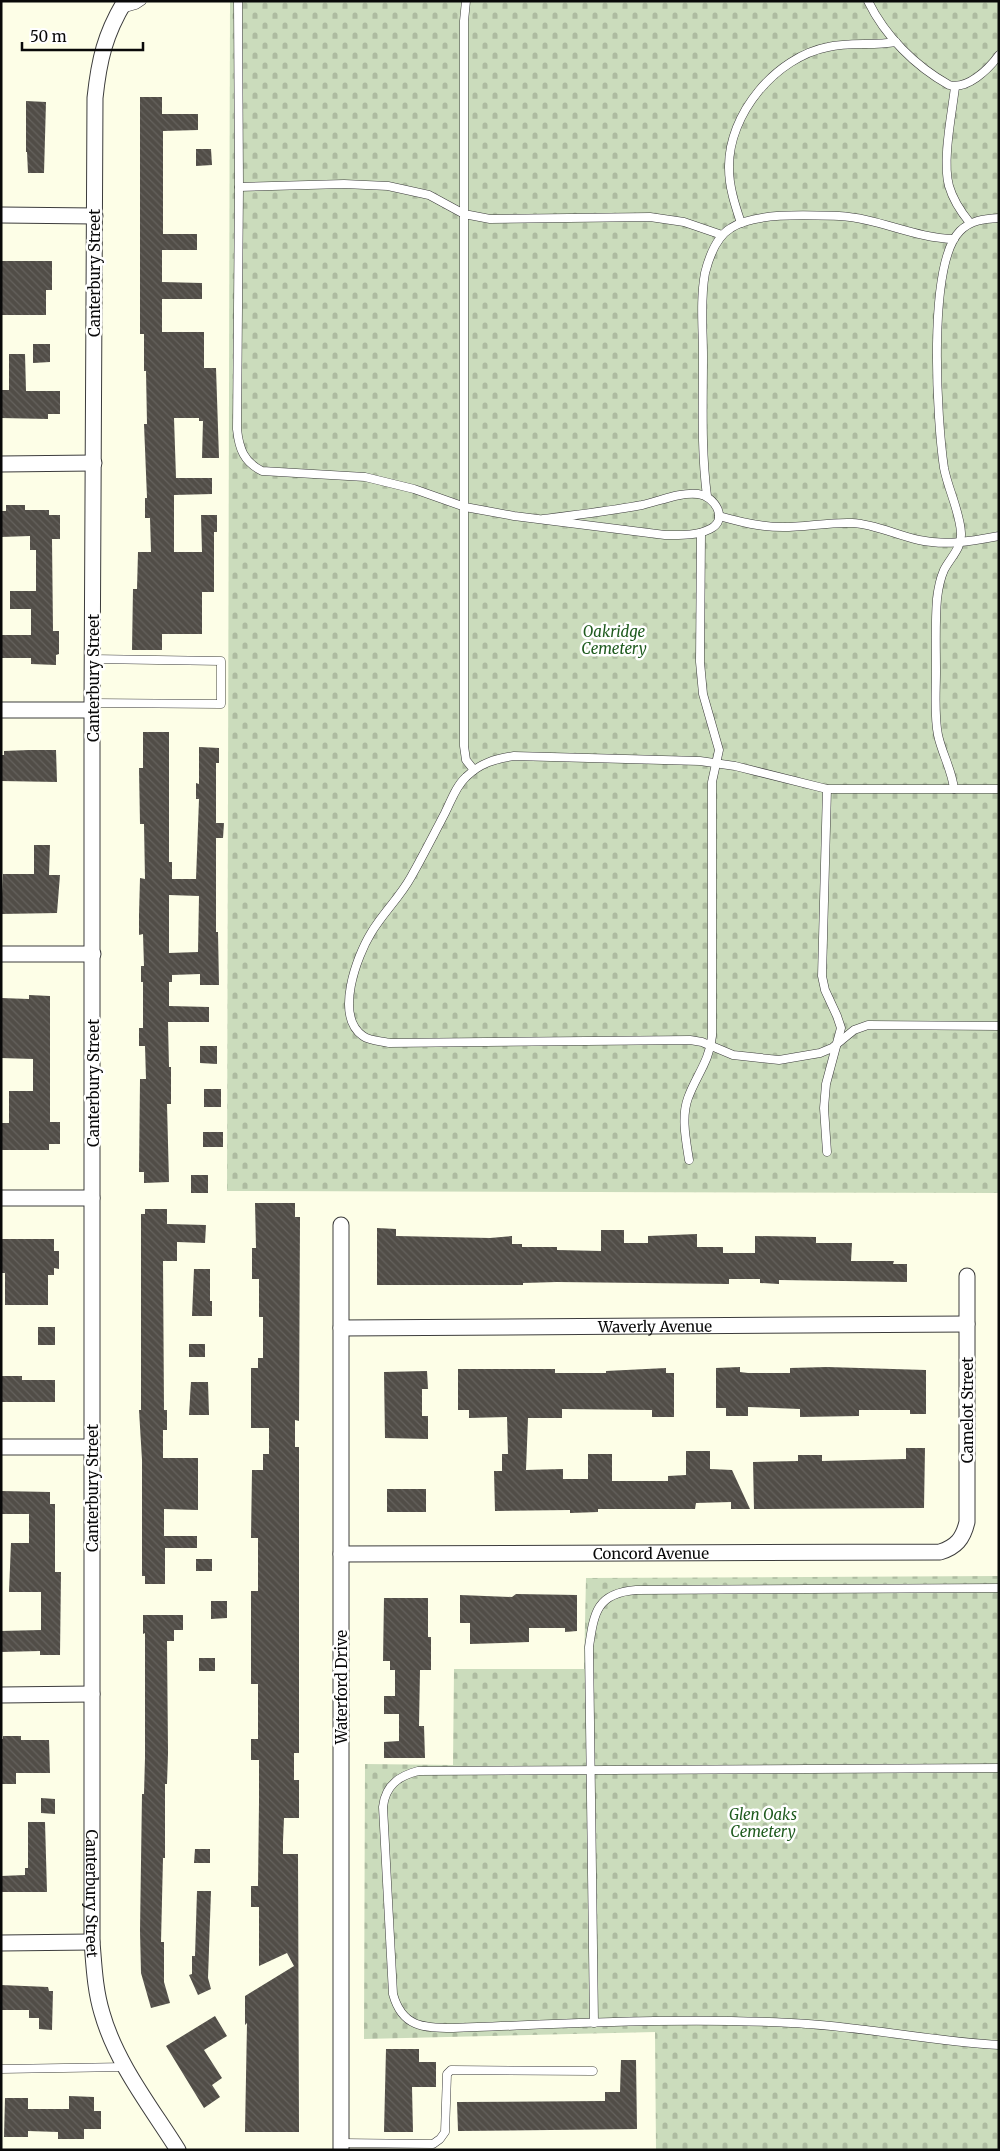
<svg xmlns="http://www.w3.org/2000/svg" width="1000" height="2151" viewBox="0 0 1000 2151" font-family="Merriweather,serif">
<defs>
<pattern id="cemetery-stones" width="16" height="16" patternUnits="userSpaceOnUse" patternTransform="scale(1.25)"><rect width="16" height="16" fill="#cbdcbc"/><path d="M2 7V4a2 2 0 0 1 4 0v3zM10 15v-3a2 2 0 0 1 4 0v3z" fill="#adbba0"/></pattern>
<pattern id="building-back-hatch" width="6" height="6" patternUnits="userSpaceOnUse" patternTransform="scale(1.25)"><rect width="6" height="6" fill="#514d47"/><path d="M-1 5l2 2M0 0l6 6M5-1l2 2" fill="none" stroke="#65625d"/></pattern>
</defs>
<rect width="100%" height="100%" fill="#fdfee7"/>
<g fill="url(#cemetery-stones)">
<polygon points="230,1 999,1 999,1193 227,1191"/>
<polygon points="999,1576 999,2150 656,2150 655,2032 364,2039 365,1764 453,1765 454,1669 584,1669 586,1578"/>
</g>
<g fill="url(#building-back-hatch)" fill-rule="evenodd">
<polygon points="140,97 162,97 162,114 198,114 198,130 163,131 163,234 197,234 197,250 162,250 162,282 202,283 202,299 162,299 162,332 204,332 204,368 216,368 219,458 202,458 203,421 199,421 199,418 174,418 176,478 212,478 212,494 174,495 174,552 202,552 201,515 217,515 217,532 214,532 214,592 202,592 202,634 162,634 162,650 132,650 133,589 137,589 138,552 151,552 150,518 145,518 145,498 147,498 144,424 147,424 146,371 144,371 144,334 140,334"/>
<polygon points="26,101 46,102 44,173 28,173 27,152 26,152"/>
<polygon points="196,149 211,149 212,165 196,166"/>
<polygon points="1,261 52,261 52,290 46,290 46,315 1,315"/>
<polygon points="33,344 50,344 50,362 33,363"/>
<polygon points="9,354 25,354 26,391 60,391 60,414 48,414 48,419 1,418 1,390 9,390"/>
<polygon points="6,505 25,505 25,510 49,510 49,515 60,515 60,539 52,539 53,631 59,631 59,654 56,655 56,665 31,664 31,658 1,658 1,635 31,635 31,609 10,609 10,591 36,591 36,550 30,550 30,536 1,537 1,511 6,511"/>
<path d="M 143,732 L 169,732 L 169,862 L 172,862 L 172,879 L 196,879 L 199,799 L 196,799 L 196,783 L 199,784 L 199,747 L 219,748 L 219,763 L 216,763 L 216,823 L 224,823 L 223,838 L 216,838 L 216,932 L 218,932 L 219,985 L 200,985 L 200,974 L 172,975 L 172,982 L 169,982 L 169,1006 L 209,1007 L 209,1022 L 168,1022 L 169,1067 L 171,1067 L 171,1104 L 167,1104 L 169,1182 L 144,1183 L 144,1172 L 139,1172 L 140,1079 L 146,1079 L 145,1046 L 139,1046 L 139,1028 L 143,1028 L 143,982 L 141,982 L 141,966 L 144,966 L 143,934 L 139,935 L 139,915 L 140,878 L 145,879 L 144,824 L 140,824 L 139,768 L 143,768 ZM 169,895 L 199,896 L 198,952 L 169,953 Z"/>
<polygon points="29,750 56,750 57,782 1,781 1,755 4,755 4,751"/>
<polygon points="34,845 50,845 49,875 60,875 57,913 1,914 3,874 34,874"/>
<polygon points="29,995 50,996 50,1122 60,1122 60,1144 49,1144 49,1150 1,1150 1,1123 9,1123 9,1091 33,1091 33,1059 1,1058 1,998 29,999"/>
<polygon points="200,1046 217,1046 217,1064 200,1063"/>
<rect x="204" y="1089" width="17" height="18"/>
<rect x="203" y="1132" width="20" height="15"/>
<rect x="191" y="1175" width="17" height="18"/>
<polygon points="255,1203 295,1203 295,1217 300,1217 299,1421 295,1420 295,1447 299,1447 299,1753 294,1753 294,1780 299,1780 299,1818 284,1818 283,1841 283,1854 298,1854 299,2132 245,2132 247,2023 245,2025 245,1996 294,1966 287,1953 259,1966 259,1907 251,1907 251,1886 258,1886 259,1802 259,1760 251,1760 251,1739 258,1739 258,1684 251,1684 251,1591 258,1591 258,1538 251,1538 252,1470 263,1470 263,1454 269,1454 269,1428 251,1428 251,1368 258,1368 258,1358 263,1358 263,1317 259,1317 259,1279 252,1279 252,1248 256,1248"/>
<polygon points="145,1209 167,1209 167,1224 206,1225 205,1243 177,1242 177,1261 163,1261 164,1410 167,1410 167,1430 163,1430 163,1458 198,1458 198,1510 164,1509 164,1536 197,1536 197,1548 165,1548 165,1584 145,1584 145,1576 142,1576 142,1460 139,1410 141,1410 141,1214 145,1214"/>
<polygon points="377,1228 396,1229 396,1236 490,1238 512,1236 512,1244 522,1244 522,1247 557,1247 557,1250 601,1251 601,1230 624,1230 624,1243 648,1243 648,1236 697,1234 697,1247 723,1247 723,1253 755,1253 755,1236 816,1237 816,1243 852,1243 851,1261 894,1261 893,1264 907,1264 907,1282 779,1280 779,1284 760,1283 760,1279 729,1279 729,1284 557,1282 523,1283 523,1285 377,1285"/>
<polygon points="1,1239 54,1239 54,1251 59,1251 59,1269 54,1268 54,1275 48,1275 48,1305 5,1305 5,1273 1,1273"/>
<polygon points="194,1269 210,1269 210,1301 212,1301 212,1316 192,1316"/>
<rect x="38" y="1327" width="17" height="18"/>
<rect x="189" y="1344" width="16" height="13"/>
<polygon points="740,1367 740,1372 748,1373 790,1373 790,1368 827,1367 926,1370 926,1414 910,1414 910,1410 859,1410 859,1416 800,1417 800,1409 748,1407 748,1416 726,1416 726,1408 716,1408 716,1368"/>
<polygon points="666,1368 666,1373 674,1373 674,1417 652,1417 652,1410 562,1409 562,1418 528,1418 526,1470 563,1469 563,1479 588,1479 588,1454 612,1454 612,1481 668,1481 668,1476 686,1475 686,1451 710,1451 710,1469 732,1470 750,1509 731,1509 731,1502 696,1503 695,1509 598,1509 598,1512 570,1513 570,1510 495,1511 494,1471 502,1471 502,1454 508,1454 507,1417 469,1418 469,1410 458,1410 458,1369 555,1369 555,1373 606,1373 606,1371"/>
<polygon points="427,1371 428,1389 422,1389 422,1416 428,1416 428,1439 385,1438 384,1372"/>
<polygon points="1,1376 22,1376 22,1380 55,1380 55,1402 1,1402"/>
<polygon points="191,1382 208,1382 209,1415 189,1415"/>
<polygon points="906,1448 925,1448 924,1508 754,1509 753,1462 798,1461 798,1455 822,1455 822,1461 906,1459"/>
<rect x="387" y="1489" width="39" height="23"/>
<polygon points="1,1491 50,1492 50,1504 55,1504 55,1572 61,1572 60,1655 40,1655 40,1651 1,1652 1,1631 41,1630 41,1592 9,1592 11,1543 29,1543 29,1514 1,1514"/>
<rect x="196" y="1559" width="16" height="12"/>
<polygon points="516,1594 577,1595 577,1631 565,1632 565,1628 529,1628 529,1642 470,1644 470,1623 460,1623 460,1595 512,1597"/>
<polygon points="384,1598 428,1598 428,1637 431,1637 431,1670 420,1670 419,1726 424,1726 425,1758 384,1758 384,1742 399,1741 399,1714 384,1714 384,1696 395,1696 395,1670 390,1670 390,1661 383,1661"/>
<polygon points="211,1601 227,1601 227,1618 211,1619"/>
<polygon points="143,1615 183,1615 183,1630 174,1630 174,1641 167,1641 168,1753 167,1784 165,1784 165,1858 163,1858 161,1942 164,1942 164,1982 170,2003 151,2008 141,1973 140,1931 142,1794 144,1794 145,1758 145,1633 143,1634"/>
<rect x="199" y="1658" width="16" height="13"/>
<polygon points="3,1736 21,1736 21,1740 49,1740 50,1773 16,1773 16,1784 1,1784 1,1739 3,1739"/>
<polygon points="41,1798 55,1799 55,1814 41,1813"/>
<polygon points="28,1822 45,1822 47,1892 1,1892 1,1876 25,1875 25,1868 28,1868"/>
<polygon points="195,1849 210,1849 210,1863 194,1863"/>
<polygon points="197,1891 211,1891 208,1978 211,1989 198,1995 189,1975 192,1974 192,1956 195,1956"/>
<polygon points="1,1985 48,1987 49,1991 53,1991 52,2030 39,2029 39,2018 29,2018 29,2010 1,2010"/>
<polygon points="215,2016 227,2036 204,2050 222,2078 212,2085 220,2097 204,2108 166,2046"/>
<polygon points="386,2049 419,2049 419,2062 436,2062 436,2087 412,2087 413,2132 384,2132"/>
<polygon points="621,2060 636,2060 637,2129 458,2131 457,2102 605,2101 605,2092 620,2092"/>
<polygon points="69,2096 94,2097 94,2111 101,2111 101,2129 84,2129 84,2139 58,2139 58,2132 28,2131 28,2137 4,2137 5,2098 28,2098 28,2109 69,2109"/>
</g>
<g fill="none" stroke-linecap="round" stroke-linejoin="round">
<defs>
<g id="lane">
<path d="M 238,1 L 239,187 L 237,429 C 239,449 244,462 262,471 L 365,477 L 414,489 L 465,507 L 514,516 L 665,535 C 680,535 696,536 710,529 C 729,520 715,496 698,494 C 680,492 660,501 642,505 C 610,511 576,515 543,519"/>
<polyline points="466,1 464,21 464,746 466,760 474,770"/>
<path d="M 868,1 C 885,36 915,66 949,85 C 967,90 988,70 999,55"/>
<polyline points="122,9 136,5 142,1"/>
<path d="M 955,87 C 952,113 942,161 949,186 C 953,200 961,212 970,223"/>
<polyline points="239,187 344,184 388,186 429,195 464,214 490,219 650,217 684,222 722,235"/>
<path d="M 741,223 C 735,205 729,187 729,168 C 728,114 776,57 828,47 C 850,42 873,46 896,42"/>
<path d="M 707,496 C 701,450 703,403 703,356 C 703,329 700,300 705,273 C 709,257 716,237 731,228 C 755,212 810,215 839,216 C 878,218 914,238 954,239"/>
<path d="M 719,516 C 740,522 760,527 783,527 C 806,527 829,522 852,523 C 875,524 896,535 919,540 C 946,546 972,541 999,536"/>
<polyline points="92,703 221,704 221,661 93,659"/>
<path d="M 954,789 C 952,770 942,754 938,735 C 934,715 936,692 936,671 C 936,647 935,623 937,599 C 938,590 940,579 944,570 C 950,558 962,548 961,533 C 960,512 948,489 944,468 C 937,421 927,264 960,231 C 971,220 984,219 999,218"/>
<path d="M 999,789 L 827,789 L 735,766 L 700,761 L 514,756 C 495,759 480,763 466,777 C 456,786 451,801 445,813 C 434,834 423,856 411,877 C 400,897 383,913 371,933 C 357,956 334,1016 363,1036 C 370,1041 381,1041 389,1043 L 690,1040 L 702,1042 L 733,1055 L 779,1060 L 820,1053 L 832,1048 L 854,1030 L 868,1025 L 999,1026"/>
<polyline points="827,1152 824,1108 826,1084 841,1028 837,1016 825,990 822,976 827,789"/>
<path d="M 689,1160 C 686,1140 681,1117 688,1098 C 696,1076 710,1060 712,1036 L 712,782 L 719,750 L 703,694 L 700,662 L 701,533"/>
<path d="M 999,1768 L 418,1771 C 398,1776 385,1786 383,1807 L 393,1994 C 402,2027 423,2028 453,2028 C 566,2024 679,2017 791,2023 C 861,2026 929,2041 999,2045"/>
<path d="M 594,2023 L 589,1647 C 594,1612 597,1593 636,1590 L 999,1588"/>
<polyline points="1,2069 126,2067"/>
<polyline points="341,2143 433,2144 440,2139 445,2132 447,2074 451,2070 593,2071"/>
</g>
<g id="street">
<path id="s1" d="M 125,1 C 105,34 99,60 95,98 L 92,703 L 92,1942 C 94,1966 95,1990 102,2013 C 116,2063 151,2107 178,2150"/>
<polyline points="1,215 95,216"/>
<polyline points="1,464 94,463"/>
<polyline points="1,710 92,710"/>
<polyline points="1,954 93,954"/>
<polyline points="1,1198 92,1198"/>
<path id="s2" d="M 341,1328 L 967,1324"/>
<polyline points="1,1447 92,1447"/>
<path id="s3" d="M 341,1554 L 940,1552 C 956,1547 963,1539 967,1522 L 967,1276"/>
<polyline points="1,1695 92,1694"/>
<polyline points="1,1943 92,1942"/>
<polyline points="341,2150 341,1225"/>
</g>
</defs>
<use href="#lane" stroke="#3c3c3c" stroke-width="9"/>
<use href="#street" stroke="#3c3c3c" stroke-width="17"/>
<use href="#lane" stroke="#fff" stroke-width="8"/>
<use href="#street" stroke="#fff" stroke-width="15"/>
</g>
<g text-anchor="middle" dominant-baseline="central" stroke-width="5" stroke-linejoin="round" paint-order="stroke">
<g font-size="15" fill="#090909" stroke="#fff">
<text transform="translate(94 273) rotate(-90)">Canterbury Street</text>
<text transform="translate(93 678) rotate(-90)">Canterbury Street</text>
<text transform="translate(93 1083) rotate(-90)">Canterbury Street</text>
<text stroke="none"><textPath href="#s2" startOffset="314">Waverly Avenue</textPath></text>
<text transform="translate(967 1410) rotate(-90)">Camelot Street</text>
<text transform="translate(92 1488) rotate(-90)">Canterbury Street</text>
<text stroke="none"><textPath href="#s3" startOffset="310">Concord Avenue</textPath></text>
<text transform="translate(341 1687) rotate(-90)">Waterford Drive</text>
<text stroke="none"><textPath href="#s1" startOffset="1898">Canterbury Street</textPath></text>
</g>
<g font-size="15" font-style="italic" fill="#1f5b1f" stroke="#fff">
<text x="614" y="631">Oakridge<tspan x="614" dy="17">Cemetery</tspan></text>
<text x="763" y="1814">Glen Oaks<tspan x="763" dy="17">Cemetery</tspan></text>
</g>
</g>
<rect width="1000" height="2151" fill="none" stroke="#090909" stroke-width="5"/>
<path d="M22 42v8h121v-8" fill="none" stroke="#090909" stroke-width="2.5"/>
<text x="30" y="42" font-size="15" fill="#090909" stroke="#ffffff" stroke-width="4" paint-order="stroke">50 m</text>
</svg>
